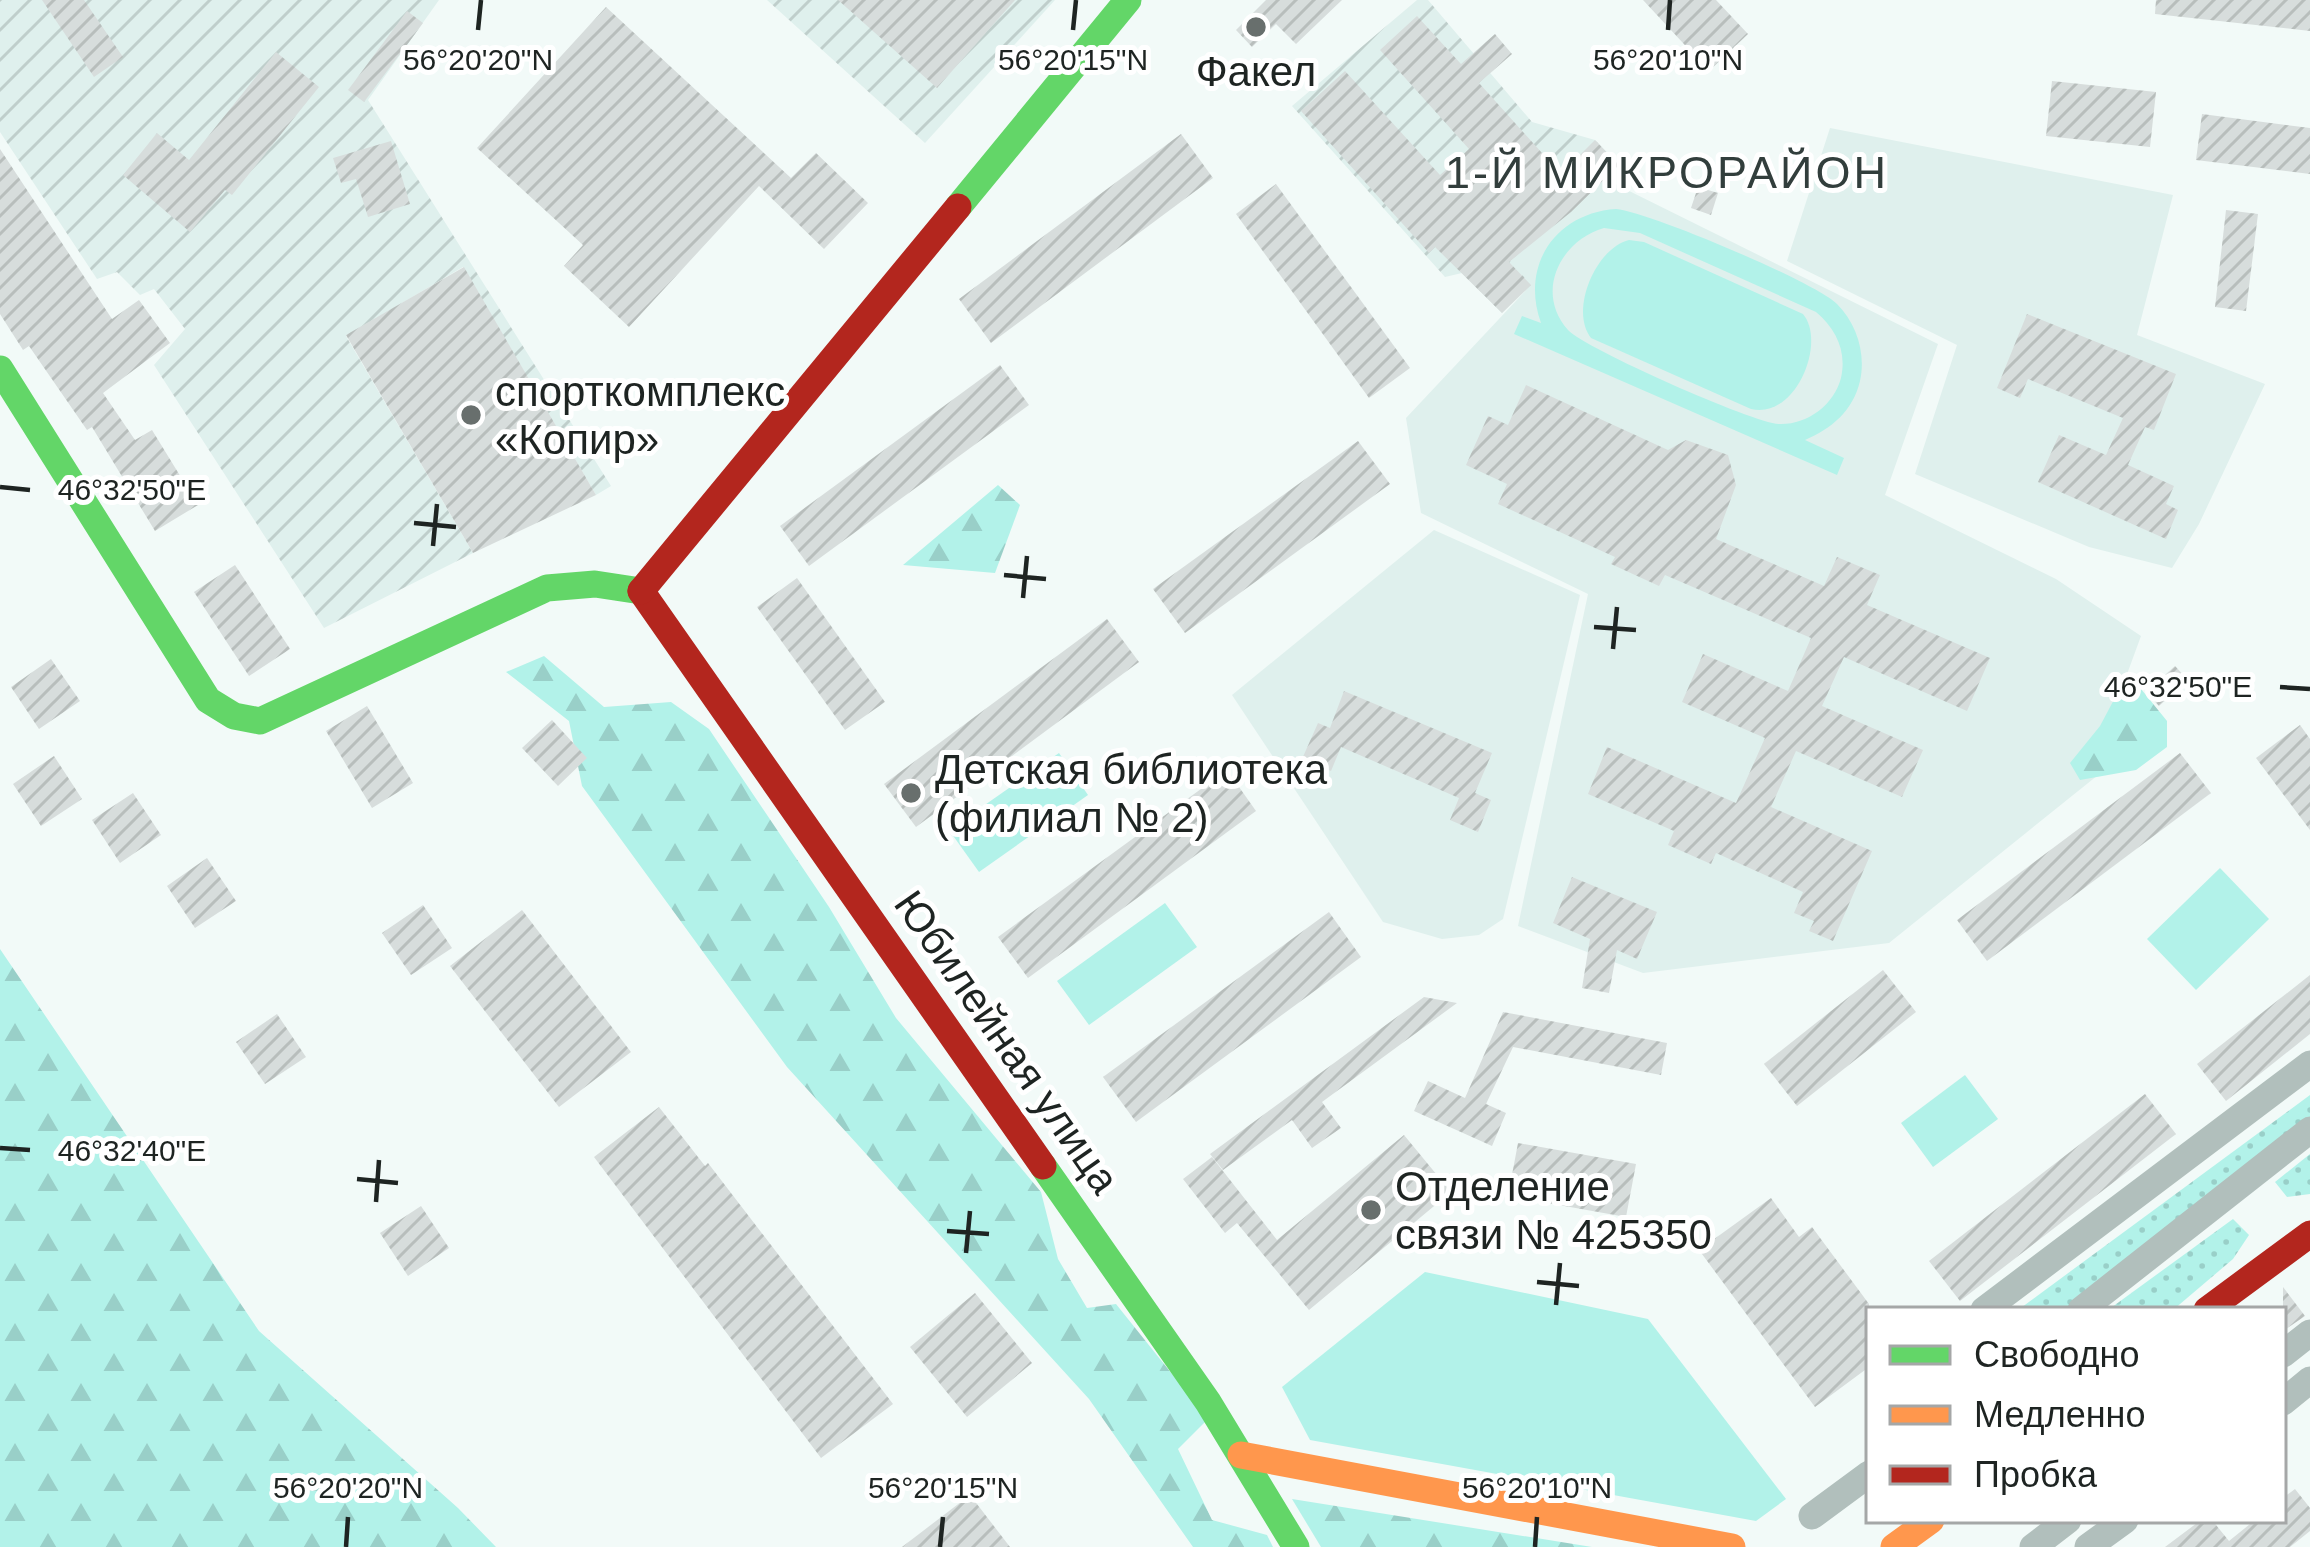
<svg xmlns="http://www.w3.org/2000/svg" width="2310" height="1547" viewBox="0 0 2310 1547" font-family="Helvetica,sans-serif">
<defs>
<pattern id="industrial-furrows" width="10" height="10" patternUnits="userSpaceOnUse" patternTransform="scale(3)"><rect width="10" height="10" fill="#dff0ed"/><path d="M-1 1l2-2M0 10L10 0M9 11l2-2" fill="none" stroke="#bfcecb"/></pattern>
<pattern id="grass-dots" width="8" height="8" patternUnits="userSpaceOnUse" patternTransform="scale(3)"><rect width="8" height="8" fill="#b2f2e9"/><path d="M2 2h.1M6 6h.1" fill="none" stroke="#99cfc8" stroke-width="1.8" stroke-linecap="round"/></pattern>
<pattern id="forest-firs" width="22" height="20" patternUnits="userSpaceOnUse" patternTransform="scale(3)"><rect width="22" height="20" fill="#b2f2e9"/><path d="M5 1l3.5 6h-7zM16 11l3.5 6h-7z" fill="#99cfc8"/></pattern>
<pattern id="building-hatch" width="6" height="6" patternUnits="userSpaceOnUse" patternTransform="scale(3)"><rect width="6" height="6" fill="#d7dddc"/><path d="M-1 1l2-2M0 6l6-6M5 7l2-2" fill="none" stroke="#b8bebc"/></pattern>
</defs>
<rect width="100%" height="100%" fill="#f2faf8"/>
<g fill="#dff0ed">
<polygon points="1830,128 2173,195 2137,335 2265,384 2199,524 2172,568 2089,547 1915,474 1957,345 1787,261"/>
<polygon points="1605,179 1938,344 1885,495 2056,579 2141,636 2119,696 2123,755 1889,943 1643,973 1518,926 1588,594 1421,513 1406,418 1530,286 1509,262"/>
<polygon points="1434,530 1580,595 1503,919 1479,935 1442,939 1383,922 1232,695"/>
</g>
<g fill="url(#industrial-furrows)">
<polygon points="0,0 439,0 368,100 611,486 596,495 463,267 346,336 473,553 324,628 154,365 185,329 154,289 140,295 117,272 97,279 0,132"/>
<polygon points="767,0 1055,0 925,143"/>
<polygon points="1417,0 1428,0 1532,122 1595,140 1619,165 1571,212 1510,261 1531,285 1502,313 1462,273 1445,277 1292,106"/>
</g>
<g fill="url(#grass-dots)">
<polygon points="2310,1095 2310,1124 2065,1310 2018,1310"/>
<polygon points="2310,1154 2310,1194 2287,1197 2275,1182"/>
<polygon points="2233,1219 2249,1235 2233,1259 2173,1310 2108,1310"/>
</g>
<g fill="url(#forest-firs)">
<polygon points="998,485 1020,505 995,573 903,565"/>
<polygon points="544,656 604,707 671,702 709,729 829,907 896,1018 1041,1192 1058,1259 1087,1308 1116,1304 1208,1419 1178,1449 1212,1520 1267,1535 1273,1547 1193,1547 1089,1399 787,1067 582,786 569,721 506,672"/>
<polygon points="2137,684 2167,721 2167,747 2136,770 2080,780 2070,763 2100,726 2118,692"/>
<polygon points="0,949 259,1331 458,1508 496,1547 0,1547"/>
<polygon points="1292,1499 1592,1547 1321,1547"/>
</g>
<g fill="#b2f2e9" fill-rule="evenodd">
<path d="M 1616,209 C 1649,212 1815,282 1837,304 C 1857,324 1866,354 1860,381 C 1853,411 1831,429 1805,440 L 1844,458 L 1837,475 L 1514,334 L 1522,316 L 1541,323 C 1520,265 1556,213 1616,209 ZM 1604,228 L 1640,233 L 1816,312 C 1836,329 1847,351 1841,378 C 1834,405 1807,425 1779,424 C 1753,423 1586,349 1568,330 C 1534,292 1561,240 1604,228 Z"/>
<path d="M 1629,240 L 1644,242 L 1803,314 C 1827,343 1795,420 1751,409 L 1591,338 C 1569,310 1596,248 1629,240 Z"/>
<polygon points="1059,753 1088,795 979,872 949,830"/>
<polygon points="2220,868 2269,919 2196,990 2147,939"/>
<polygon points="1165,903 1197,947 1089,1025 1057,981"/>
<polygon points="1965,1075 1998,1119 1933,1167 1901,1123"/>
<polygon points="1425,1272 1648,1319 1786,1499 1756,1521 1310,1440 1282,1387"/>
</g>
<g fill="url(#building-hatch)">
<polygon points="42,0 84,0 123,57 94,77"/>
<polygon points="838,0 1015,0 937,88"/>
<polygon points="1266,0 1342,0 1296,44 1276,24 1252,47 1236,30"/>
<polygon points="1643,0 1716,0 1748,34 1709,71"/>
<polygon points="2156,0 2310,0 2310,31 2155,14"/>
<polygon points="606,7 791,178 816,153 868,203 824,249 759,186 629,327 564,266 583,245 477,148"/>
<polygon points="407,11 423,23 364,102 348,90"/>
<polygon points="1417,16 1461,64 1495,34 1512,54 1479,83 1561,174 1595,140 1619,165 1571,212 1509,262 1531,285 1502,313 1435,247 1429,253 1301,111 1345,71 1440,175 1469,149 1380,50"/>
<polygon points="276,52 319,87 232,195 225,190 190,232 123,175 157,133 189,160"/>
<polygon points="2052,81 2156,92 2150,147 2046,136"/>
<polygon points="2202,114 2310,128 2310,174 2196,160"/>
<polygon points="1181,134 1213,178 991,343 959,299"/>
<polygon points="391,141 410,204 368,217 356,179 341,183 333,158"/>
<polygon points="0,149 112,319 139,300 170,343 103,393 135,440 152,430 198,505 155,531 92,427 87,430 29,346 23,350 0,314"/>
<polygon points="1276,184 1410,368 1369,398 1236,214"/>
<polygon points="1698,187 1718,193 1711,215 1691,208"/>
<polygon points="2226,210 2258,214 2246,311 2215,307"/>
<polygon points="464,267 596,495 473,553 346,335"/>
<polygon points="2027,314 2176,374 2154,430 2145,427 2128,465 2174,486 2166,504 2178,510 2166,539 2038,482 2059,435 2106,455 2123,418 2028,379 2020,398 1997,388"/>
<polygon points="1000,365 1029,405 809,566 780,526"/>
<polygon points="1526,385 1668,450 1686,440 1728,455 1736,485 1716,539 1824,586 1837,557 1880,575 1867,605 1990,658 1967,711 1844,657 1822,706 1923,750 1902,797 1796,751 1771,807 1872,851 1833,941 1809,931 1814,921 1794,913 1803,892 1716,853 1711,864 1668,845 1674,831 1588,794 1607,747 1736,803 1765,738 1682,702 1703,654 1788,691 1811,638 1665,575 1659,586 1611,564 1615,557 1498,504 1507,484 1466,465 1488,416 1508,425"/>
<polygon points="1358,441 1390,484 1185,633 1153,589"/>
<polygon points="235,565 290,649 249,676 194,592"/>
<polygon points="797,578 885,702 845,730 757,607"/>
<polygon points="1107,619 1139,662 916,827 884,784"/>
<polygon points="51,659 80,701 39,729 11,687"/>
<polygon points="2175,666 2188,680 2159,706 2146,692"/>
<polygon points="1344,691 1492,753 1475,793 1491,800 1478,832 1450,820 1459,798 1341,747 1331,771 1302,759 1318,723 1330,728"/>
<polygon points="367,706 413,783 372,808 326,731"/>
<polygon points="552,720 587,758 558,786 522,748"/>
<polygon points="2300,725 2310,739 2310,830 2256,758"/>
<polygon points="2180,753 2211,793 1987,961 1957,920"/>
<polygon points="54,756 82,799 41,826 13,784"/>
<polygon points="1227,770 1256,811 1028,978 998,937"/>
<polygon points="133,793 161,835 120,863 92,820"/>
<polygon points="207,858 236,901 195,928 167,886"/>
<polygon points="1572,877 1657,912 1637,959 1617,950 1609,993 1582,988 1590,939 1553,923"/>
<polygon points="423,905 452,948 411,975 382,933"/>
<polygon points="522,910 631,1052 559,1107 450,966"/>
<polygon points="1329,912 1361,957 1136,1122 1103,1077"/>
<polygon points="1883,970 1916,1012 1797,1106 1764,1064"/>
<polygon points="2310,975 2310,1034 2226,1101 2197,1064"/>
<polygon points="1424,997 1457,1003 1322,1102 1341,1128 1312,1148 1292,1120 1223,1170 1210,1154"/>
<polygon points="1503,1012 1667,1043 1661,1075 1513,1047 1486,1104 1506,1113 1492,1146 1414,1111 1428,1081 1465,1098"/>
<polygon points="277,1014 306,1057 265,1084 236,1042"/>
<polygon points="2145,1094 2176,1134 1960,1301 1929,1261"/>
<polygon points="659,1107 705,1166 708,1163 893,1404 821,1458 594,1157"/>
<polygon points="1404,1135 1451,1192 1309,1310 1237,1223 1225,1233 1183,1179 1212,1157 1277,1240"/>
<polygon points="1518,1143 1636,1164 1626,1217 1508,1196"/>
<polygon points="1771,1198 1799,1237 1812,1227 1869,1304 1869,1367 1815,1407 1699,1250"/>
<polygon points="421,1206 449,1248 408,1276 380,1233"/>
<polygon points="2283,1287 2305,1316 2283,1331"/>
<polygon points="975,1293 1032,1363 967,1417 910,1347"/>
<polygon points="2295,1489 2310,1508 2310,1531 2290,1547 2165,1547 2201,1520 2212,1520 2229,1541 2255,1520 2283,1520 2283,1498"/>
<polygon points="970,1495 1010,1547 902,1547"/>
</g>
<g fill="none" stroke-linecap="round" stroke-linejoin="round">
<g stroke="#b1bfbc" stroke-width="27">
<polyline points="1984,1310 2310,1064"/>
<polyline points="2081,1310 2310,1130"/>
<polyline points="2283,1354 2310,1333"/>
<polyline points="2283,1402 2310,1380"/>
<polyline points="1812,1516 1869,1474"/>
<polyline points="2033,1547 2068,1520"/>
<polyline points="2088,1547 2125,1520"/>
</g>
<g stroke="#63d668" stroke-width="27">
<polyline points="958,207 1128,0"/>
<polyline points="0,369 208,700 234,716 260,721 547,588 595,584 641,591"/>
<polyline points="1043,1166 1208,1402 1296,1547"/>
</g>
<g stroke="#ff974d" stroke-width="27">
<polyline points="1241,1455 1732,1547"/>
<polyline points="1894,1547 1931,1520"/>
</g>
<g stroke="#b3261e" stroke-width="27">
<polyline points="641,591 1043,1166"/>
<polyline points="641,591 958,207"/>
<polyline points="2207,1310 2310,1234"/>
</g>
</g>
<path fill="none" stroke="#1e2422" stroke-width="4.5" d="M 478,30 L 481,0M 1073,30 L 1076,0M 1668,30 L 1670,0M 0,487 L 30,490M 414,523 L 456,527M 433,546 L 437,504M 1004,575 L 1046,579M 1023,598 L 1027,556M 1594,627 L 1636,630M 1613,649 L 1617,607M 2280,687 L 2310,689M 0,1148 L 30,1150M 357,1179 L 398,1183M 376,1202 L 379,1160M 947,1231 L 989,1234M 966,1253 L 970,1211M 1537,1282 L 1579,1286M 1556,1305 L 1560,1263M 346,1547 L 348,1517M 940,1547 L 943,1517M 1535,1547 L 1537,1517"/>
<g fill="#686f6d" stroke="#fff" stroke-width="4.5">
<circle cx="1256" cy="27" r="12"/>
<circle cx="471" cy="415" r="12"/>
<circle cx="911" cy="793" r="12"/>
<circle cx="1371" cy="1210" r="12"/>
</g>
<g text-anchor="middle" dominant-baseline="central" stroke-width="10" stroke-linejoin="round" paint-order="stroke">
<g font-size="42" fill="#1e2422" stroke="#fff" text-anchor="start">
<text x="1256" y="71" text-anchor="middle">Факел</text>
<text x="495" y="391">спорткомплекс<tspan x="495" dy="48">«Копир»</tspan></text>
<text x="935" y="769">Детская библиотека<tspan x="935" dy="48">(филиал № 2)</tspan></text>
<text x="1395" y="1186">Отделение<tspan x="1395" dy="48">связи № 425350</tspan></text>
</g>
<g font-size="42" fill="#1e2422" stroke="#fff">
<text transform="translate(1007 1042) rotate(55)">Юбилейная улица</text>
</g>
<g font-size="45" letter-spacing="3" fill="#323e3c" stroke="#fff">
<text x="1667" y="172">1-Й МИКРОРАЙОН</text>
</g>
</g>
<g font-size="30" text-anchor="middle" fill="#1e2422" stroke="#fff" stroke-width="10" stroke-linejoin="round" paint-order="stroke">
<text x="478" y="70">56°20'20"N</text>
<text x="1073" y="70">56°20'15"N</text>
<text x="1668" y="70">56°20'10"N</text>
<text x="132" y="500">46°32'50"E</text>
<text x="2178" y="697">46°32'50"E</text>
<text x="132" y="1161">46°32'40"E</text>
<text x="348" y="1498">56°20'20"N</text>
<text x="943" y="1498">56°20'15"N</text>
<text x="1537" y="1498">56°20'10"N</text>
</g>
<rect x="1866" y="1307" width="420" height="216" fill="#ffffff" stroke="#a5a7a7" stroke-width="3"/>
<rect x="1890" y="1346" width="60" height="18" fill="#63d668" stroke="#a5a7a7" stroke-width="3"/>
<text x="1974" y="1367" font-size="36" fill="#1e2422">Свободно</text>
<rect x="1890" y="1406" width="60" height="18" fill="#ff974d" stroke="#a5a7a7" stroke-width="3"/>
<text x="1974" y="1427" font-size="36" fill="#1e2422">Медленно</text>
<rect x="1890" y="1466" width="60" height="18" fill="#b3261e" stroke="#a5a7a7" stroke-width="3"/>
<text x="1974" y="1487" font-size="36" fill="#1e2422">Пробка</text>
</svg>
